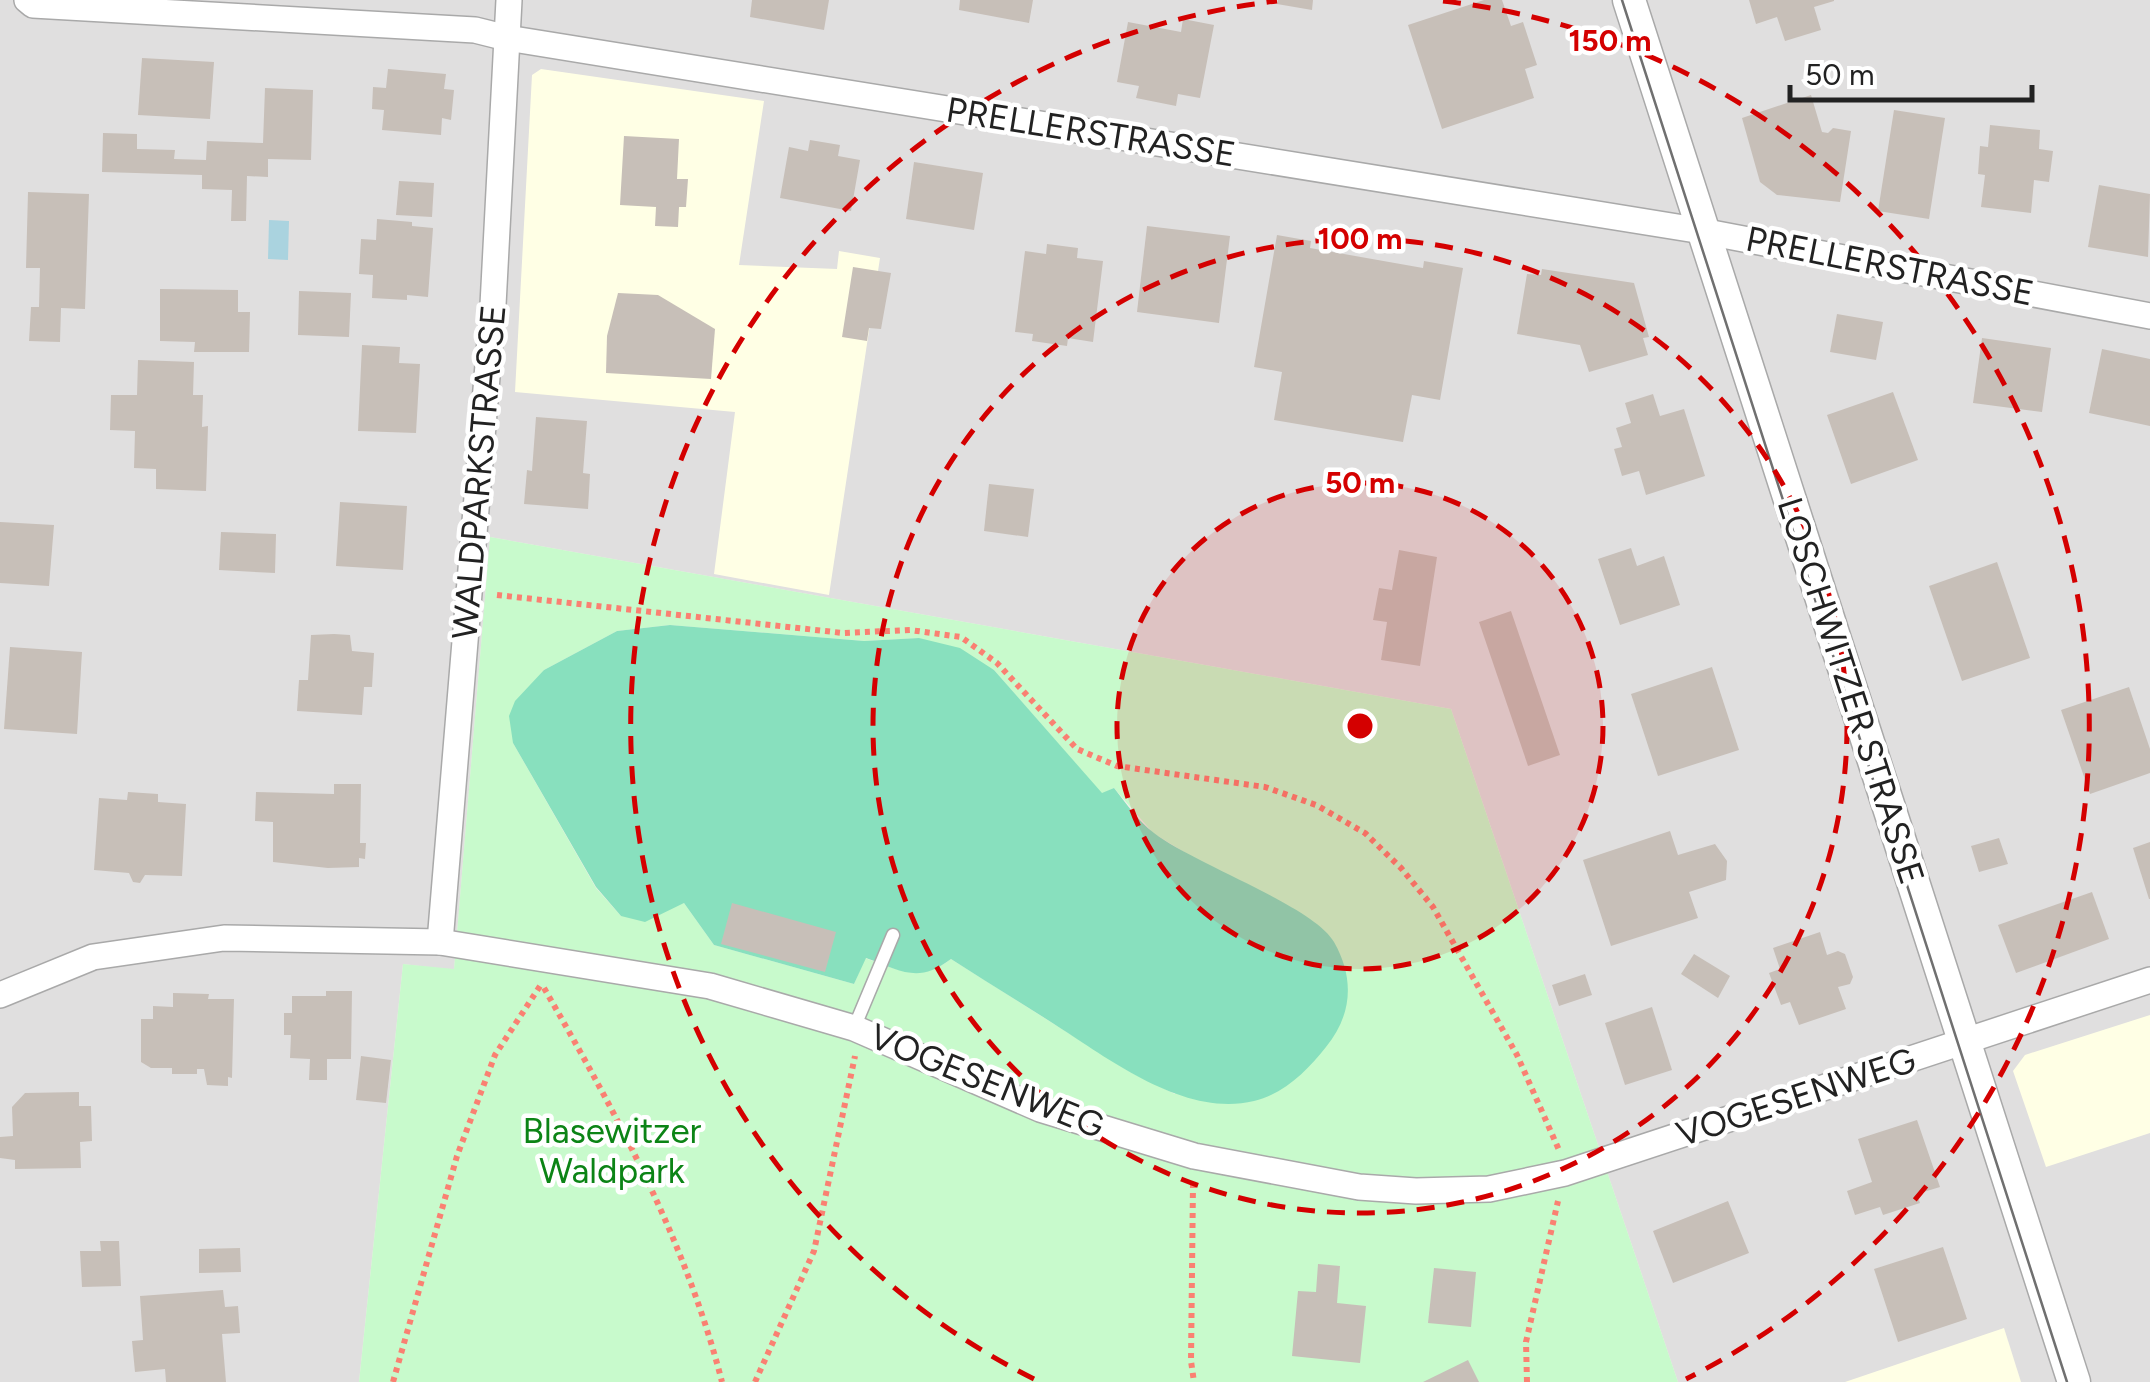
<svg xmlns="http://www.w3.org/2000/svg" width="2150" height="1382" viewBox="0 0 2150 1382" font-family="Figtree,sans-serif">
<rect width="100%" height="100%" fill="#f2efe9"/>
<polygon fill="#e0dfdf" points="0,0 2150,0 2150,1382 1678,1382 1451,709 490,537 454,970 403,964 359,1382 0,1382"/>
<g fill="#ffffe5">
<polygon points="541,69 764,101 739,265 837,269 839,251 880,258 829,595 714,574 735,412 515,392 532,75"/>
<polygon points="2150,1015 2150,1133 2046,1167 2013,1071 2025,1055"/>
<polygon points="2004,1328 2021,1382 1845,1382"/>
</g>
<path fill="#c8facc" fill-rule="evenodd" d="M 490,537 L 1451,709 L 1678,1382 L 359,1382 L 403,964 L 454,969 ZM 670,625 L 864,641 L 919,638 L 994,670 L 1102,794 L 1114,788 L 1153,833 L 1202,863 L 1175,1094 L 1130,1072 L 951,959 C 919,983 900,970 865,958 L 854,984 L 714,945 L 684,903 L 621,916 L 596,888 L 513,743 L 544,670 L 617,631 Z"/>
<path fill="#88e0be" d="M 670,625 L 864,641 L 919,638 L 960,648 L 994,670 L 1102,793 L 1114,788 C 1126,803 1138,821 1154,833 C 1194,864 1314,906 1334,942 C 1355,979 1352,1015 1326,1047 C 1308,1070 1284,1094 1254,1101 C 1185,1118 1109,1059 1054,1024 C 1020,1002 985,981 951,959 C 918,984 902,971 866,958 L 854,984 L 714,945 L 684,903 L 645,922 L 621,916 L 596,887 L 513,743 L 509,716 L 515,701 L 544,670 L 617,631 Z"/>
<polygon fill="#aad3df" points="269,220 289,221 288,260 268,259"/>
<g fill="#c7bfb8">
<polygon points="752,0 829,0 824,30 750,17"/>
<polygon points="960,0 1033,0 1029,23 959,10"/>
<polygon points="1278,0 1313,0 1312,10 1277,4"/>
<polygon points="1484,0 1502,0 1511,26 1523,22 1537,65 1525,69 1534,98 1442,129 1408,25"/>
<polygon points="1749,0 1834,0 1834,1 1814,7 1821,30 1785,41 1777,17 1756,24"/>
<polygon points="1183,19 1214,25 1200,98 1178,94 1176,106 1136,98 1139,86 1117,82 1128,22 1181,32"/>
<polygon points="142,58 214,62 210,119 138,115"/>
<polygon points="388,69 446,74 444,89 454,90 451,120 442,118 441,135 382,130 384,110 372,109 373,87 386,88"/>
<polygon points="265,88 313,90 311,160 268,159 268,177 247,176 246,221 231,221 232,190 202,189 202,175 102,172 103,133 137,134 137,149 175,150 174,159 206,160 207,141 263,143"/>
<polygon points="1811,95 1822,132 1828,133 1833,128 1851,131 1840,202 1777,195 1760,182 1742,118"/>
<polygon points="1894,110 1945,118 1929,219 1878,211"/>
<polygon points="1990,125 2040,130 2039,149 2053,151 2049,182 2034,180 2031,213 1981,207 1985,175 1978,174 1980,146 1988,147"/>
<polygon points="624,136 679,139 677,179 688,179 686,207 679,207 678,227 655,226 656,207 620,205"/>
<polygon points="810,140 840,145 838,156 860,160 851,211 780,198 789,147 808,151"/>
<polygon points="914,162 983,173 974,230 906,219"/>
<polygon points="399,181 434,183 432,217 396,215"/>
<polygon points="2099,185 2150,194 2148,257 2088,247"/>
<polygon points="28,192 89,194 85,309 61,308 60,342 29,341 31,307 39,307 40,268 26,268"/>
<polygon points="377,219 412,222 412,226 433,228 428,297 407,295 407,300 372,298 373,275 359,274 361,239 376,240"/>
<polygon points="1147,226 1230,236 1219,323 1137,312"/>
<polygon points="1277,235 1311,241 1310,248 1423,268 1424,261 1463,268 1440,400 1412,395 1403,442 1274,420 1282,372 1254,367"/>
<polygon points="1047,244 1078,248 1077,258 1103,261 1093,342 1068,338 1067,346 1032,341 1033,334 1015,332 1025,251 1046,254"/>
<polygon points="853,267 891,273 881,329 869,328 867,341 842,337"/>
<polygon points="1542,269 1634,283 1649,337 1643,338 1648,355 1589,372 1580,345 1517,334 1527,274 1541,275"/>
<polygon points="160,289 238,290 238,312 250,312 249,352 194,352 195,342 160,341"/>
<polygon points="299,291 351,293 349,337 298,335"/>
<polygon points="618,293 658,295 715,329 711,379 606,373 607,336"/>
<polygon points="1837,314 1883,322 1876,360 1830,352"/>
<polygon points="1982,338 2051,348 2042,412 1973,403"/>
<polygon points="362,345 400,347 399,363 420,364 416,433 358,431"/>
<polygon points="2102,349 2150,359 2150,426 2089,413"/>
<polygon points="138,360 194,362 193,395 203,395 202,427 208,426 206,491 156,489 156,469 134,468 135,431 110,430 111,395 137,395"/>
<polygon points="1893,392 1918,460 1851,484 1827,415"/>
<polygon points="1653,394 1660,416 1684,409 1705,476 1646,495 1639,471 1622,476 1614,449 1622,447 1616,428 1631,423 1625,403"/>
<polygon points="536,417 587,421 583,473 590,474 588,509 524,504 527,470 532,471"/>
<polygon points="989,484 1034,489 1028,537 984,531"/>
<polygon points="340,502 407,506 403,570 336,566"/>
<polygon points="0,522 54,525 49,586 0,583"/>
<polygon points="221,532 276,534 275,573 219,570"/>
<polygon points="1631,548 1637,566 1664,556 1680,605 1620,625 1598,559"/>
<polygon points="1399,550 1437,557 1420,666 1381,660 1387,622 1373,620 1379,588 1392,590"/>
<polygon points="1997,562 2030,658 1962,681 1929,586"/>
<polygon points="1511,611 1560,755 1528,766 1479,622"/>
<polygon points="334,634 350,635 352,651 374,653 372,687 364,687 362,715 297,711 299,680 308,680 311,635"/>
<polygon points="10,647 82,652 77,734 4,729"/>
<polygon points="1712,667 1739,750 1658,776 1631,694"/>
<polygon points="2129,687 2150,749 2150,773 2090,794 2061,710"/>
<polygon points="334,784 361,784 360,843 366,843 365,859 359,858 359,867 328,868 273,862 273,822 255,821 256,792 334,794"/>
<polygon points="128,792 158,794 158,802 186,804 182,876 145,875 140,883 133,882 129,873 94,870 99,798 127,800"/>
<polygon points="1670,831 1678,855 1715,844 1727,861 1726,880 1689,892 1698,918 1611,946 1583,860"/>
<polygon points="1999,838 2008,864 1979,872 1971,846"/>
<polygon points="2150,842 2150,899 2149,899 2133,848"/>
<polygon points="2092,892 2109,939 2016,973 1998,925"/>
<polygon points="732,903 836,932 825,972 721,944"/>
<polygon points="1820,932 1827,955 1838,951 1845,954 1853,977 1850,984 1838,987 1846,1009 1799,1025 1790,1002 1781,1005 1769,973 1780,969 1773,948"/>
<polygon points="1694,954 1730,976 1718,998 1681,974"/>
<polygon points="1585,974 1592,995 1559,1006 1552,985"/>
<polygon points="326,991 352,991 351,1059 327,1059 327,1080 309,1080 310,1059 290,1058 291,1035 284,1035 284,1013 292,1013 292,996 326,996"/>
<polygon points="173,993 209,994 208,999 234,999 232,1078 228,1077 228,1086 207,1085 204,1069 197,1069 197,1074 172,1074 172,1068 151,1068 141,1062 141,1019 153,1019 153,1006 173,1007"/>
<polygon points="1652,1007 1672,1070 1625,1085 1605,1023"/>
<polygon points="361,1056 391,1060 386,1103 356,1100"/>
<polygon points="79,1092 79,1106 91,1106 92,1141 80,1142 81,1168 15,1169 15,1160 0,1158 0,1137 13,1136 12,1107 25,1093"/>
<polygon points="1917,1120 1940,1187 1917,1194 1920,1203 1883,1215 1880,1207 1855,1215 1847,1191 1872,1182 1858,1139"/>
<polygon points="1728,1201 1749,1253 1673,1283 1653,1231"/>
<polygon points="100,1241 119,1241 121,1286 82,1287 80,1251 101,1251"/>
<polygon points="1943,1247 1967,1319 1898,1342 1874,1269"/>
<polygon points="240,1248 241,1272 199,1273 199,1249"/>
<polygon points="1318,1264 1340,1266 1337,1303 1366,1306 1360,1363 1292,1356 1298,1291 1316,1292"/>
<polygon points="1434,1268 1476,1272 1471,1327 1428,1323"/>
<polygon points="223,1290 225,1307 238,1306 240,1333 222,1334 226,1382 166,1382 165,1369 135,1372 132,1341 143,1340 140,1296"/>
<polygon points="1468,1360 1479,1382 1423,1382"/>
</g>
<g fill="none" stroke-linecap="round" stroke-linejoin="round">
<defs>
<polyline id="service" points="854,1028 893,935"/>
<g id="minor">
<polyline points="27,0 33,5 475,30 507,38 1696,230 2150,316"/>
<polyline points="440,942 493,305 509,0"/>
<polyline points="0,995 93,957 224,938 440,942 710,986 854,1028 1040,1109 1194,1156 1359,1187 1416,1191 1489,1189 1565,1173 2150,980"/>
</g>
<polyline id="tertiary" points="1629,0 2074,1382"/>
</defs>
<use href="#service" stroke="#a9a9a9" stroke-width="15"/>
<use href="#minor" stroke="#a9a9a9" stroke-width="28"/>
<use href="#tertiary" stroke="#a9a9a9" stroke-width="35"/>
<g stroke="#fa8072" stroke-width="6" stroke-dasharray="5 5" stroke-linecap="butt">
<polyline points="497,595 843,633 910,630 961,637 997,663 1077,749 1117,766 1265,787 1316,805 1365,833 1401,868 1433,907 1517,1055 1559,1150"/>
<path d="M 544,988 C 616,1113 686,1241 722,1382"/>
<polyline points="1193,1183 1191,1361 1194,1382"/>
<polyline points="393,1382 457,1156 495,1055 542,983"/>
<polyline points="755,1382 814,1251 855,1056"/>
<polyline points="1527,1382 1526,1342 1558,1201"/>
</g>
<use href="#service" stroke="#fff" stroke-width="12"/>
<use href="#minor" stroke="#fff" stroke-width="25"/>
<use href="#tertiary" stroke="#fff" stroke-width="32"/>
<polyline stroke="#707070" stroke-width="2.5" points="1622,0 2067,1382"/>
</g>
<circle cx="1360" cy="726" r="243" fill="#d40000" fill-opacity=".12"/>
<g fill="none" stroke="#d40000" stroke-width="5" stroke-dasharray="18 12">
<circle cx="1360" cy="726" r="243"/>
<circle cx="1360" cy="726" r="487"/>
<path d="M1034 1379A730 730 0 0 1 1277 1M1443 1A730 730 0 0 1 1686 1379"/>
</g>
<g text-anchor="middle" dominant-baseline="central" stroke-width="9" stroke-linejoin="round" paint-order="stroke">
<g font-size="35" fill="#222" stroke="#fff">
<text transform="translate(1091 132) rotate(9)">PRELLERSTRASSE</text>
<text transform="translate(1890 266) rotate(11)">PRELLERSTRASSE</text>
<text transform="translate(479 472) rotate(-85)">WALDPARKSTRASSE</text>
<text transform="translate(1851 691) rotate(72)">LOSCHWITZER STRASSE</text>
<text transform="translate(987 1081) rotate(22)">VOGESENWEG</text>
<text transform="translate(1796 1097) rotate(-18)">VOGESENWEG</text>
</g>
<g font-size="35" fill="#0c8416" stroke="#fff">
<text x="612" y="1131">Blasewitzer<tspan x="612" dy="40">Waldpark</tspan></text>
</g>
</g>
<circle cx="1360" cy="726" r="15" fill="#d40000" stroke="#fff" stroke-width="5"/>
<g font-size="30" text-anchor="middle" font-weight="bold" fill="#d40000" stroke="#fff" stroke-width="9" stroke-linejoin="round" paint-order="stroke">
<text x="1610" y="51">150 m</text>
<text x="1360" y="249">100 m</text>
<text x="1360" y="493">50 m</text>
</g>
<path d="M1790 85v15h242v-15" fill="none" stroke="#222222" stroke-width="5"/>
<text x="1805" y="85" font-size="30" fill="#222222" stroke="#ffffff" stroke-width="8" paint-order="stroke">50 m</text>
</svg>
